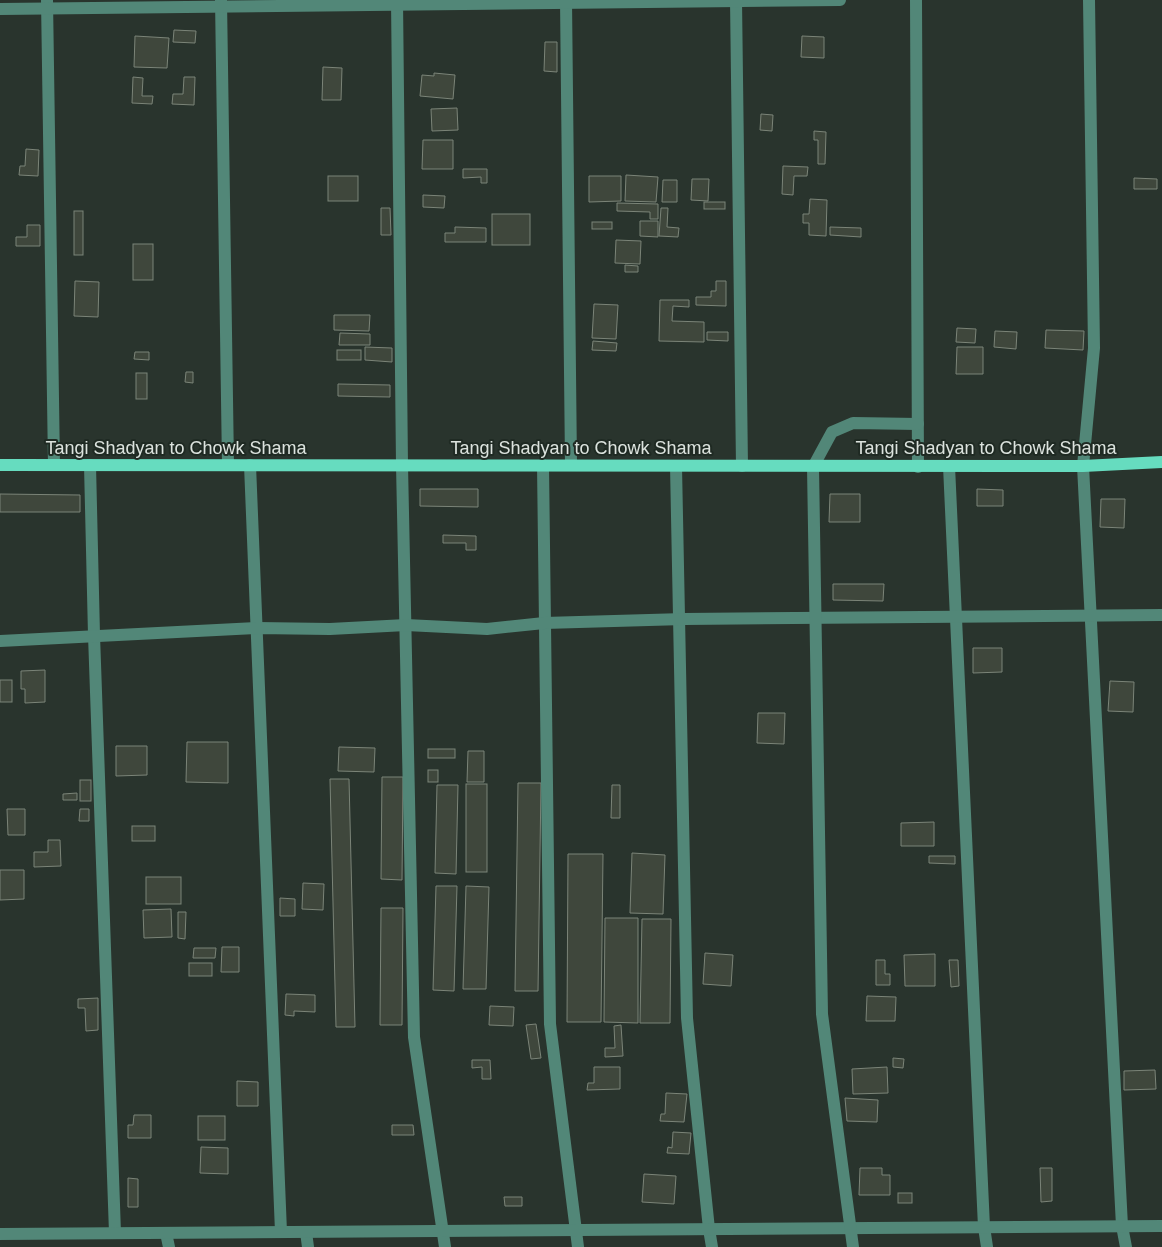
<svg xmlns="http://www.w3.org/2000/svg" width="1162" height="1247" viewBox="0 0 1162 1247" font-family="Helvetica,sans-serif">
<rect width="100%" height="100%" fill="#29342d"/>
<g fill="#3f473c" stroke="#7b8478">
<polygon points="174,30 196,31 195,43 173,42"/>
<polygon points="135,36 169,38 167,68 134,67"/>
<polygon points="802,36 824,37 824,58 801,57"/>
<polygon points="545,42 557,42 557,72 544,71"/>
<polygon points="323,67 342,68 341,100 322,100"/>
<polygon points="434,73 455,75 453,99 420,96 422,75 434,76"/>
<polygon points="133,77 143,78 142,96 153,96 152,104 132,103"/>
<polygon points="184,77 195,77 194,105 172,104 173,94 183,94"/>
<polygon points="457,108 458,130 432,131 431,109"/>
<polygon points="761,114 773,115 772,131 760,130"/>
<polygon points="814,131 826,132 825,164 818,164 818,140 814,140"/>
<polygon points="423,140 453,140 453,169 422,169"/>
<polygon points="26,149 39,150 38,176 19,175 20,166 25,166"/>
<polygon points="783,166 808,167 807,176 794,176 793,195 782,194"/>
<polygon points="463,169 487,169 487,183 481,183 481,177 463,178"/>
<polygon points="626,175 658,177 656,202 625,201"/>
<rect x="328" y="176" width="30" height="25"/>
<polygon points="589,176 621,176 621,201 589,202"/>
<polygon points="1134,178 1157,179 1157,189 1134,189"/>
<polygon points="692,179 709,179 708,201 691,200"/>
<polygon points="663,180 677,180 677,202 662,202"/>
<polygon points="423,195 445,196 444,208 423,207"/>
<polygon points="810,199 827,200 826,236 809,235 809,223 803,223 803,214 809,214"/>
<rect x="704" y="202" width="21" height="7"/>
<polygon points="617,203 658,204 658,219 650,219 650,212 617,211"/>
<polygon points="381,208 390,208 391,235 381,235"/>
<polygon points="661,208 668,208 667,227 679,228 678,237 659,236"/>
<rect x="74" y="211" width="9" height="44"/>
<rect x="492" y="214" width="38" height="31"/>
<polygon points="640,221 658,221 658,237 640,236"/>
<rect x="592" y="222" width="20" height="7"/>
<polygon points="27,225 40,225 40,246 16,246 16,237 27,237"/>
<polygon points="455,227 486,228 486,242 445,242 445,233 455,233"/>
<polygon points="830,227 861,228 861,237 830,235"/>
<polygon points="616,240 641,241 640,264 615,263"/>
<rect x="133" y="244" width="20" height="36"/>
<polygon points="625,265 638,266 638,272 625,272"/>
<polygon points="75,281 99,282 98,317 74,316"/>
<polygon points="716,281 726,281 726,306 696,305 696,297 711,297 711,291 716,291"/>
<polygon points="660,300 689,300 689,307 673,306 672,321 704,322 704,342 659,341"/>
<polygon points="594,304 618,305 616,339 592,338"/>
<polygon points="334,315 370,315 369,331 334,330"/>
<polygon points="957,328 976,329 975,343 956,342"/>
<polygon points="1046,330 1084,331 1083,350 1045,348"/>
<polygon points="995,331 1017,332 1016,349 994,347"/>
<polygon points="707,332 728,332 728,341 707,340"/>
<polygon points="340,333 370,334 370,345 339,345"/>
<polygon points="593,341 617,343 616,351 592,350"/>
<polygon points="365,347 392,348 392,362 365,360"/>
<polygon points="957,347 983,347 983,374 956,374"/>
<rect x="337" y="350" width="24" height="10"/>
<polygon points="135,352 149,352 149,360 134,359"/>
<polygon points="186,372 193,372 193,383 185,382"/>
<rect x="136" y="373" width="11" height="26"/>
<polygon points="338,384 390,385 390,397 338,396"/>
<polygon points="420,489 478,489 478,507 420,506"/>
<polygon points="977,489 1003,490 1003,506 977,506"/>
<polygon points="0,494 80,495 80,512 0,512"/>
<polygon points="830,494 860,494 860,522 829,522"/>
<polygon points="1101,499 1125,499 1124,528 1100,527"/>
<polygon points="443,535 476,536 476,550 466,550 466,543 443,543"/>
<polygon points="833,584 884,584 883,601 833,600"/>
<polygon points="973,648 1002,648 1002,672 973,673"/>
<polygon points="45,670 45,702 25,703 25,689 21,689 21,671"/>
<rect x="0" y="680" width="12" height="22"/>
<polygon points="1110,681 1134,682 1133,712 1108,711"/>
<polygon points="758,713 785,713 784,744 757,743"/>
<polygon points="187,742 228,742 228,783 186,782"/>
<polygon points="116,746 147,746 147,775 116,776"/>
<polygon points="339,747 375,748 374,772 338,771"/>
<rect x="428" y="749" width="27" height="9"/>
<polygon points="468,751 484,751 484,782 467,782"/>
<rect x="428" y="770" width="10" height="12"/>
<polygon points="382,777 403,777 402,880 381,879"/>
<polygon points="330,779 349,779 355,1027 336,1027"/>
<rect x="80" y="780" width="11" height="21"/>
<polygon points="518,783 541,783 538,991 515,991"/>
<rect x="466" y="784" width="21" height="88"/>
<polygon points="437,785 458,785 456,874 435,873"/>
<polygon points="612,785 620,785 620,818 611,818"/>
<polygon points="77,793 77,800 63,800 63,794"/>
<polygon points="7,809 25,809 25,835 8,835"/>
<polygon points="80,809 89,809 89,821 79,821"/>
<polygon points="934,822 934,846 901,846 901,823"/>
<rect x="132" y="826" width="23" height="15"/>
<polygon points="48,840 60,840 61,866 34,867 34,852 48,852"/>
<polygon points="632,853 665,855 663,914 630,913"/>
<polygon points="568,854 603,854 601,1022 567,1022"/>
<polygon points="929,856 955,856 955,864 929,863"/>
<polygon points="0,870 24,870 24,899 0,900"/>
<rect x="146" y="877" width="35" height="27"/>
<polygon points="303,883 324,884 323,910 302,909"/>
<polygon points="436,886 457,886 454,991 433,990"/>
<polygon points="466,886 489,887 486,989 463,989"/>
<polygon points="280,898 295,899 295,916 280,916"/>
<polygon points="381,908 403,908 402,1025 380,1025"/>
<polygon points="171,909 172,937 144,938 143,910"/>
<polygon points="178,912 186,912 185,939 178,938"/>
<polygon points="605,918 638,918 638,1023 604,1022"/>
<polygon points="642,919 671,919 670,1023 640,1023"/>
<polygon points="222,947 239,947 239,972 221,972"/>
<polygon points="194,948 216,948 215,958 193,958"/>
<polygon points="705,953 733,955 731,986 703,984"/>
<polygon points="935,954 935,986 905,986 904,955"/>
<polygon points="876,960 885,960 885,974 890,974 890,985 876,985"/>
<polygon points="949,960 958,960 959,986 951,987"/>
<rect x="189" y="963" width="23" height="13"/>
<polygon points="286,994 315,995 315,1012 294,1011 294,1016 285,1015"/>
<polygon points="867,996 896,997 895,1021 866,1021"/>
<polygon points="98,998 98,1030 86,1031 85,1008 78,1008 78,999"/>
<polygon points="490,1006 514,1007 513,1026 489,1025"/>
<polygon points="536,1024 541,1058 531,1059 526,1025"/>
<polygon points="621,1025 623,1056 605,1057 605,1048 615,1048 614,1026"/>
<polygon points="893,1058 904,1059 903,1068 893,1067"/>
<polygon points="472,1060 490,1060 491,1079 482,1079 482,1067 472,1068"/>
<polygon points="594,1067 620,1067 620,1089 587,1090 588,1083 594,1083"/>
<polygon points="887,1067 888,1093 853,1094 852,1069"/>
<polygon points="1155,1070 1156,1089 1124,1090 1124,1071"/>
<polygon points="237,1081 258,1082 258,1106 237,1106"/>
<polygon points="666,1093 687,1094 684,1122 660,1121 661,1114 665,1114"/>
<polygon points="845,1098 878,1100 877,1122 847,1121"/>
<polygon points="134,1115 151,1115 151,1138 128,1138 128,1125 133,1125"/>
<rect x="198" y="1116" width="27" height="24"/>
<polygon points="392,1125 413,1125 414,1135 392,1135"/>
<polygon points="673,1132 691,1133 689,1154 667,1153 668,1147 672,1148"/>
<polygon points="201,1147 228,1148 228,1174 200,1173"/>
<polygon points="860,1168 882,1168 882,1175 890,1175 890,1195 859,1195"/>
<polygon points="1040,1168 1052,1168 1052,1201 1041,1202"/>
<polygon points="644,1174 676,1176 674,1204 642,1202"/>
<polygon points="128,1178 138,1179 138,1207 128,1207"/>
<rect x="898" y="1193" width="14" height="10"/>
<polygon points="504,1197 522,1197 522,1206 505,1206"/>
</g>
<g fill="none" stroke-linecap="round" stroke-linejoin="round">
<g stroke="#528778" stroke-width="12">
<polyline points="47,0 54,465"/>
<polyline points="221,0 228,465"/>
<polyline points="397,0 402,465 414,1037 445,1247"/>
<polyline points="566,0 571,465"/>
<polyline points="736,0 742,466"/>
<polyline points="916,0 918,467"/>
<polyline points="1089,0 1094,348 1083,466 1122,1226 1126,1247"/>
<polyline points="0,9 840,0"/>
<polyline points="90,465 94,635 115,1233"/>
<polyline points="250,465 281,1232"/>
<polyline points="543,465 550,1024 578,1247"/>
<polyline points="676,466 687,1018 709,1229 712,1247"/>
<polyline points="949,466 984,1227 987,1247"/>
<polyline points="0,641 257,628 330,629 406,625 487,629 544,623 684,619 1162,615"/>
<polyline points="306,1232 308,1247"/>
<polyline points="166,1233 169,1247"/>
<polyline points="0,1234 1162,1226"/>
<polyline points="853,1247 822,1014 813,467 832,432 853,423 918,424"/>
</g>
<polyline stroke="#66dcbf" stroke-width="12" points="0,465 1083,466 1162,462"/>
</g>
<g text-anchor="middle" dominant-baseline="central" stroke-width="4" stroke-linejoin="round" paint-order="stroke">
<g font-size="18" fill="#dce3de" stroke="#1f2a23">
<text x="176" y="448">Tangi Shadyan to Chowk Shama</text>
<text x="581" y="448">Tangi Shadyan to Chowk Shama</text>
<text x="986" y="448">Tangi Shadyan to Chowk Shama</text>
</g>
</g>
</svg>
